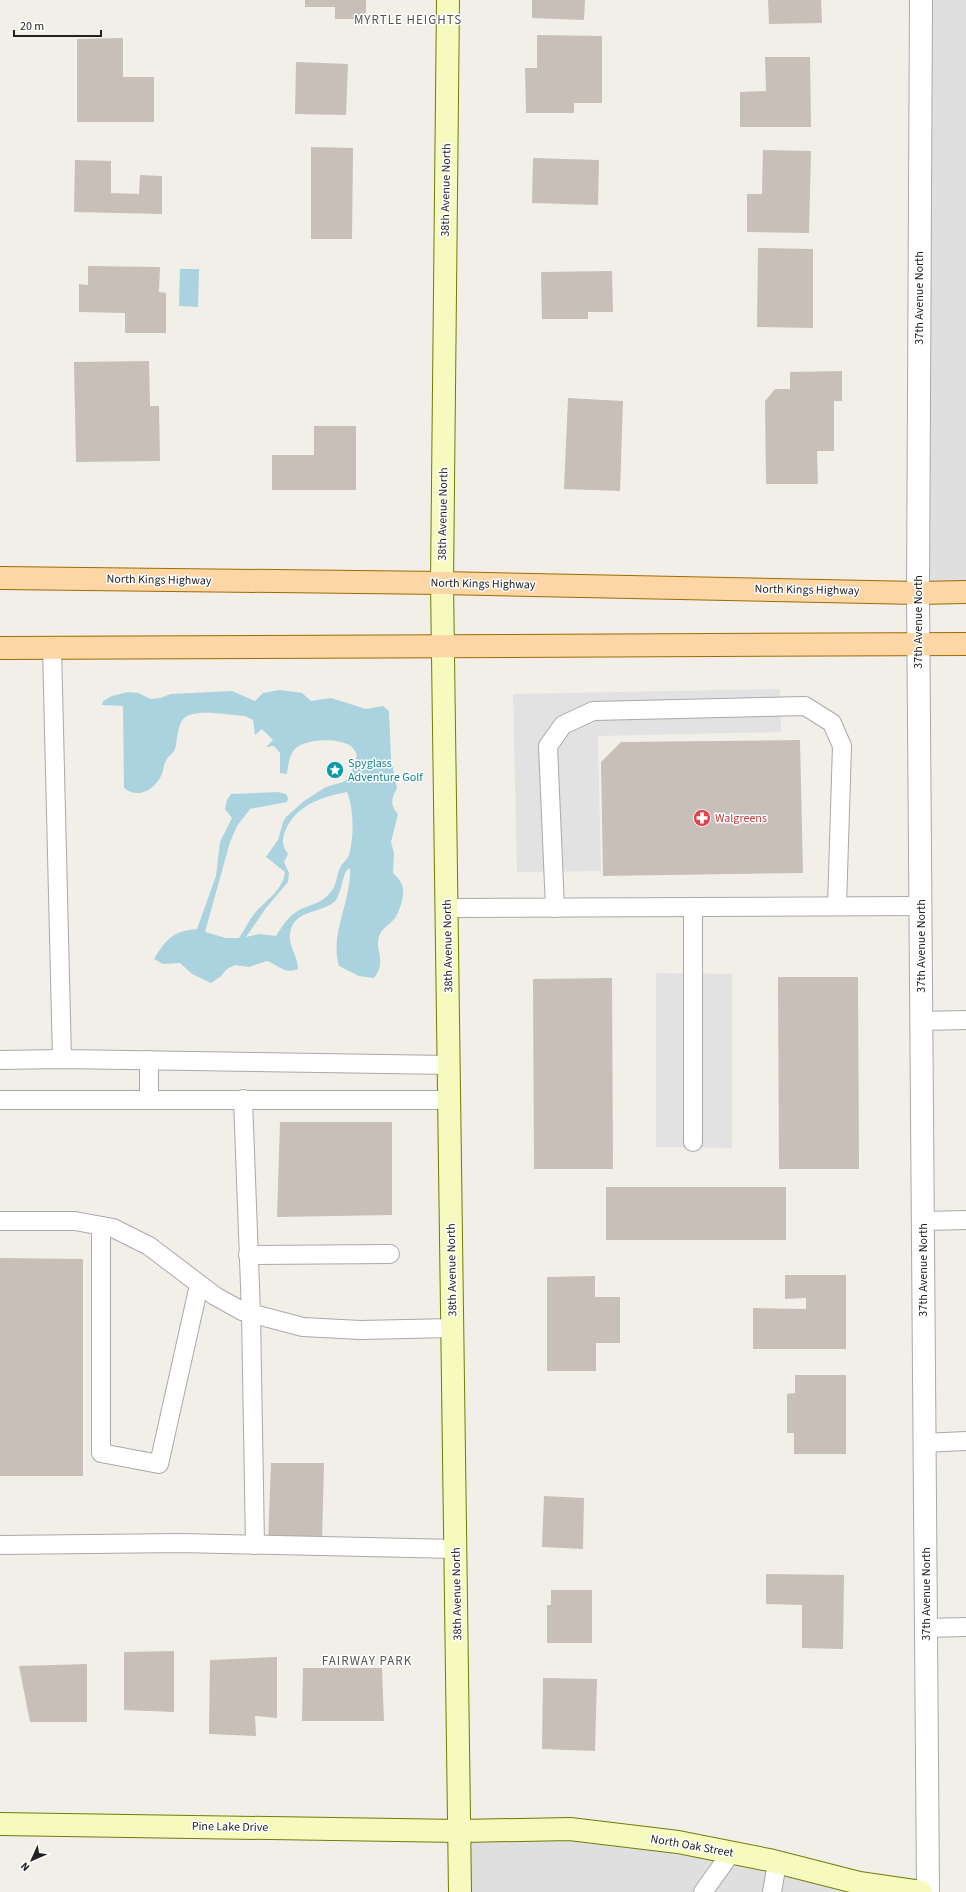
<svg xmlns="http://www.w3.org/2000/svg" width="966" height="1892" viewBox="0 0 966 1892" font-family="'Source Sans 3',sans-serif">
<rect width="100%" height="100%" fill="#f2efe9"/>
<g fill="#e0dfdf">
<polygon points="921,0 966,0 966,592 918,593"/>
<polygon points="570,1829 921,1892 460,1892 460,1831"/>
</g>
<g fill="#e2e2e2">
<polygon points="780,689 781,732 598,736 601,871 517,872 513,694"/>
<polygon points="656,973 732,974 732,1148 656,1147"/>
</g>
<g fill="#aad3df" fill-rule="evenodd">
<polygon points="180,269 199,269 198,307 179,306"/>
<path d="M 280,690 L 302,693 L 311,701 L 331,698 L 366,709 L 383,706 L 389,711 L 391,758 L 397,789 C 391,797 390,806 398,814 L 391,842 L 394,853 L 393,873 C 397,877 402,882 403,888 C 404,896 400,911 395,918 C 391,924 383,927 380,934 C 373,949 388,960 374,978 L 359,976 L 339,966 C 329,934 352,900 350,868 L 346,871 C 342,880 341,892 336,900 C 324,914 294,908 290,933 C 288,946 298,956 298,969 C 284,975 279,965 267,961 L 249,967 L 235,965 L 227,969 L 220,977 L 211,983 L 192,974 L 180,963 L 163,964 L 154,959 C 166,940 172,931 197,929 L 216,876 L 220,842 L 232,818 L 225,809 L 227,800 L 231,794 L 278,792 L 286,794 L 288,798 L 287,802 L 250,809 L 237,826 L 230,842 L 205,932 L 226,938 L 239,938 C 245,929 249,920 255,913 C 266,900 283,890 285,872 L 266,857 L 278,840 L 283,822 L 286,817 L 304,801 L 326,787 L 343,782 L 350,777 L 357,755 C 355,750 352,746 347,744 C 334,738 307,739 296,748 C 289,754 288,766 287,774 L 280,773 L 280,753 L 274,746 L 266,747 L 273,740 L 262,729 L 255,735 L 253,720 L 245,716 C 231,715 199,709 187,716 C 177,721 178,739 175,749 C 173,754 169,755 167,759 C 163,764 164,771 161,776 C 153,791 138,799 124,788 L 123,706 L 102,705 L 103,701 L 112,696 L 128,692 L 138,693 L 151,699 L 160,698 L 171,694 L 232,691 L 255,701 L 263,693 ZM 347,792 C 354,808 354,838 349,855 C 347,860 342,863 340,868 C 336,876 337,886 330,893 C 323,902 311,905 301,909 C 289,915 283,925 276,936 L 259,934 L 246,937 L 266,908 L 288,882 L 289,873 L 284,862 L 288,854 C 281,845 282,837 287,827 C 299,804 322,797 347,792 Z"/>
</g>
<g fill="#c7bfb8">
<polygon points="305,0 366,0 366,19 335,19 335,7 305,7"/>
<polygon points="532,0 585,0 584,20 532,18"/>
<polygon points="768,0 821,0 822,23 769,24"/>
<polygon points="537,35 602,36 602,103 574,103 574,113 526,113 525,68 537,68"/>
<polygon points="123,38 123,77 154,77 154,122 77,122 77,39"/>
<polygon points="765,57 810,57 811,127 740,127 740,92 766,91"/>
<polygon points="296,62 348,64 346,115 295,114"/>
<polygon points="311,147 353,148 352,239 311,239"/>
<polygon points="763,150 811,151 809,233 747,232 747,194 762,194"/>
<polygon points="533,158 599,160 598,205 532,203"/>
<polygon points="75,160 111,161 111,193 139,194 140,175 162,176 162,214 74,212"/>
<polygon points="758,248 813,249 813,328 757,327"/>
<polygon points="88,266 160,267 159,292 166,293 166,333 125,333 125,313 79,312 79,284 88,285"/>
<polygon points="612,271 613,312 588,312 588,319 542,319 541,272"/>
<polygon points="149,361 150,406 159,406 160,461 76,462 74,362"/>
<polygon points="842,371 842,401 834,401 834,451 817,451 818,484 766,484 765,401 775,389 790,389 790,372"/>
<polygon points="568,398 623,401 620,491 564,489"/>
<polygon points="314,426 356,426 356,490 272,490 272,455 314,455"/>
<polygon points="800,740 803,873 603,876 601,762 621,742"/>
<polygon points="778,977 858,977 859,1169 779,1169"/>
<polygon points="612,978 613,1169 534,1169 533,979"/>
<polygon points="280,1122 392,1122 392,1215 277,1217"/>
<rect x="606" y="1187" width="180" height="53"/>
<polygon points="0,1258 83,1259 83,1476 0,1476"/>
<polygon points="785,1275 846,1275 846,1349 753,1349 753,1308 806,1309 806,1298 785,1299"/>
<polygon points="595,1276 595,1297 620,1297 620,1343 596,1343 596,1371 547,1371 547,1277"/>
<polygon points="795,1375 846,1375 846,1454 794,1454 794,1433 787,1433 787,1394 795,1393"/>
<polygon points="271,1463 324,1463 322,1543 268,1543"/>
<polygon points="544,1496 584,1498 583,1549 542,1547"/>
<polygon points="766,1574 844,1575 843,1649 802,1648 802,1605 766,1604"/>
<polygon points="551,1590 592,1590 592,1643 547,1643 547,1605 551,1605"/>
<polygon points="174,1651 174,1712 124,1710 124,1652"/>
<polygon points="277,1657 277,1718 255,1716 256,1736 209,1734 210,1660"/>
<polygon points="87,1664 87,1722 30,1722 19,1666"/>
<polygon points="303,1668 382,1668 384,1721 302,1721"/>
<polygon points="543,1678 597,1679 595,1751 542,1749"/>
</g>
<g fill="none" stroke-linecap="round" stroke-linejoin="round">
<defs>
<g id="lane">
<polyline points="52,648 62,1059"/>
<polyline points="693,907 693,1142"/>
<polyline points="447,908 921,906"/>
<polyline points="555,908 548,746 563,725 593,711 805,706 832,723 842,746 837,906"/>
<polyline points="921,1021 966,1020"/>
<polyline points="0,1060 62,1059 449,1065"/>
<polyline points="149,1060 149,1100"/>
<polyline points="243,1099 251,1313 255,1545"/>
<polyline points="0,1100 450,1100"/>
<polyline points="0,1221 75,1221 113,1228 149,1246 215,1296 242,1311 303,1327 360,1330 453,1328"/>
<polyline points="923,1221 966,1220"/>
<polyline points="101,1226 101,1453 159,1464 199,1285"/>
<polyline points="248,1255 390,1254"/>
<polyline points="924,1443 966,1441"/>
<polyline points="0,1545 180,1543 456,1549"/>
<polyline points="926,1628 966,1627"/>
<polyline points="703,1892 731,1853"/>
<polyline points="772,1892 777,1863"/>
</g>
<polyline id="street" points="921,0 918,593 928,1892"/>
<g id="secondary">
<polyline points="448,0 442,583 460,1892"/>
<polyline points="0,1824 460,1831 570,1829 678,1842 769,1860 859,1883 921,1892"/>
</g>
<g id="primary">
<polyline points="0,578 442,583 918,593 966,592"/>
<polyline points="0,648 966,644"/>
</g>
</defs>
<use href="#lane" stroke="#a9a9a9" stroke-width="20"/>
<use href="#street" stroke="#a9a9a9" stroke-width="24"/>
<use href="#secondary" stroke="#707d05" stroke-width="24"/>
<use href="#primary" stroke="#a06b00" stroke-width="24"/>
<use href="#lane" stroke="#fff" stroke-width="18"/>
<use href="#street" stroke="#fff" stroke-width="22"/>
<use href="#secondary" stroke="#f7fabf" stroke-width="22"/>
<use href="#primary" stroke="#fcd6a4" stroke-width="22"/>
</g>
<defs>
<symbol id="sight-disc" viewBox="-11 -11 22 22"><circle r="9.5" fill="#0f9aa8" stroke="#fff"/><path d="M0-6L1.8-2.2L6-1.7L2.9 1.2L3.7 5.4L0 3.3L-3.7 5.4L-2.9 1.2L-6-1.7L-1.8-2.2Z" fill="#fff"/></symbol>
<symbol id="pharmacy-disc" viewBox="-11 -11 22 22"><circle r="9.5" fill="#e0444e" stroke="#fff"/><path d="M-2-6h4v4h4v4h-4v4h-4v-4h-4v-4h4Z" fill="#fff"/></symbol>
</defs>
<g fill-rule="evenodd">
<use href="#sight-disc" x="325" y="760" width="20" height="20"/>
<use href="#pharmacy-disc" x="692" y="808" width="20" height="20"/>
</g>
<g text-anchor="middle" dominant-baseline="central" stroke-width="3" stroke-linejoin="round" paint-order="stroke">
<g font-size="12" fill="#222" stroke="#fff">
<text transform="translate(446 190) rotate(-89)">38th Avenue North</text>
<text transform="translate(919 298) rotate(-90)">37th Avenue North</text>
<text transform="translate(443 514) rotate(-89)">38th Avenue North</text>
<text transform="translate(159 580) rotate(1)">North Kings Highway</text>
<text transform="translate(483 584) rotate(1)">North Kings Highway</text>
<text transform="translate(807 590) rotate(1)">North Kings Highway</text>
<text transform="translate(918 622) rotate(-90)">37th Avenue North</text>
<text transform="translate(448 946) rotate(-91)">38th Avenue North</text>
<text transform="translate(921 946) rotate(-90)">37th Avenue North</text>
<text transform="translate(452 1270) rotate(-91)">38th Avenue North</text>
<text transform="translate(923 1270) rotate(-90)">37th Avenue North</text>
<text transform="translate(457 1594) rotate(-91)">38th Avenue North</text>
<text transform="translate(926 1594) rotate(-90)">37th Avenue North</text>
<text transform="translate(230 1827) rotate(1)">Pine Lake Drive</text>
<text transform="translate(692 1846) rotate(10)">North Oak Street</text>
</g>
<g font-size="12" fill="#0d838f" stroke="#fff" text-anchor="start">
<text x="348" y="763">Spyglass<tspan x="348" dy="14">Adventure Golf</tspan></text>
</g>
<g font-size="12" fill="#be3a42" stroke="#fff" text-anchor="start">
<text x="715" y="818">Walgreens</text>
</g>
<g font-size="13" letter-spacing="1" fill="#555" stroke="#fff">
<text x="408" y="20">MYRTLE HEIGHTS</text>
<text x="367" y="1661">FAIRWAY PARK</text>
</g>
</g>
<g transform="translate(32 1860) rotate(225)" stroke="#ffffff" stroke-width="3" paint-order="stroke">
<path d="M0-3L7 15L0 10L-7 15Z" fill="#222222"/>
<text y="-6" font-size="11" font-weight="bold" text-anchor="middle" fill="#222222">N</text>
</g>
<path d="M14 30v6h87v-6" fill="none" stroke="#222222" stroke-width="2"/>
<text x="20" y="30" font-size="12" fill="#222222" stroke="#ffffff" stroke-width="3" paint-order="stroke">20 m</text>
</svg>
